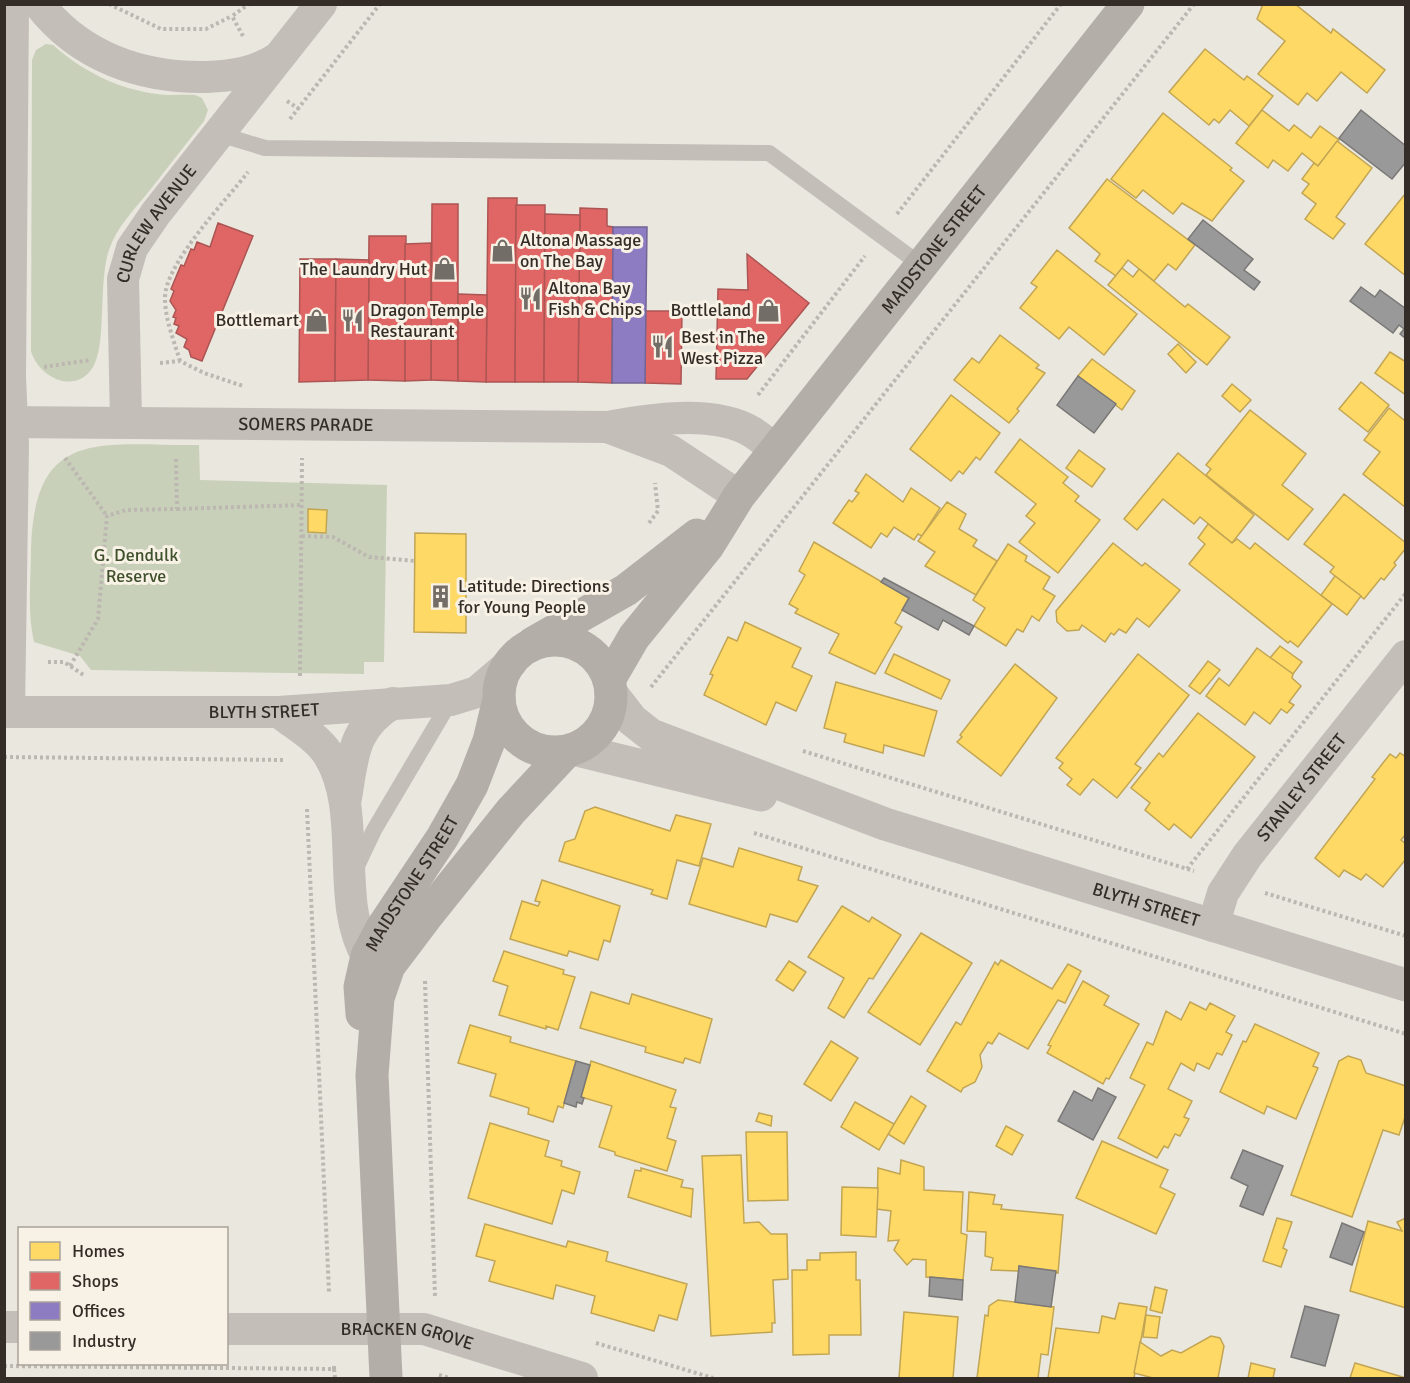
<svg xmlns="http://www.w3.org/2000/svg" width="1410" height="1383" viewBox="0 0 1410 1383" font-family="Signika,sans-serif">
<rect width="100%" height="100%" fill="#eae7df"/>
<g fill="#c9d0ba">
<path d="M 46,44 L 53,45 C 82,71 118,89 157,94 C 170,96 182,94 195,95 L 202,98 L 208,110 L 204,121 C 186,144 168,167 150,190 C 135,209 117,226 109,250 C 98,282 107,344 93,367 C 75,396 38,377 31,351 L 32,60 L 36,50 Z"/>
<path d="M 199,445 L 200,480 L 387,485 L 384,662 L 364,662 L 364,674 L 91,670 L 80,656 L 34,642 C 27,612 31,580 31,550 C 34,425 102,446 199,445 Z"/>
</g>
<g fill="#ffd966" stroke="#c2a553" stroke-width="1.5">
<polygon points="1263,4 1295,4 1331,33 1333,29 1385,70 1367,93 1341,72 1317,101 1307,93 1298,105 1258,74 1285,41 1257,19"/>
<polygon points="1205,49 1244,80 1247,76 1273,96 1249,126 1230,110 1219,123 1214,119 1209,125 1169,92"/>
<polygon points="1262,110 1289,131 1294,125 1311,138 1320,126 1339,140 1318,166 1302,153 1288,171 1273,160 1268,168 1236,143"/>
<polygon points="1163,113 1232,168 1230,170 1244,181 1212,221 1182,203 1173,214 1143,190 1136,198 1111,179"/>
<polygon points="1337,141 1372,168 1336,217 1345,224 1333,239 1305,219 1316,204 1302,193 1309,184 1302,179 1314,163 1318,166"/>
<polygon points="1107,179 1195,245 1176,270 1168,264 1154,281 1128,260 1116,276 1095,261 1100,254 1069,228"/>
<polygon points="1405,194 1406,195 1406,276 1365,244"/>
<polygon points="1057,250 1137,314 1104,355 1069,327 1059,339 1020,308 1037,287 1031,283"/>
<polygon points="1122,268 1133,277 1139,269 1185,307 1188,304 1230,337 1207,365 1108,285"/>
<polygon points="1000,335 1039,365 1036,368 1045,373 1017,409 1019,411 1009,423 954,380 972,358 979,363"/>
<polygon points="1178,344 1196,362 1186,373 1168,354"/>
<polygon points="1390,352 1406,362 1406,395 1375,373"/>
<polygon points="1092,359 1135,391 1122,410 1078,376"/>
<polygon points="1361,382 1389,405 1368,432 1339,409"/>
<polygon points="1232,384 1251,400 1240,412 1222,396"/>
<polygon points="951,395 1000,433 980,460 976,457 963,474 959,471 951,481 910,449"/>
<polygon points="1389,408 1404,420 1406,417 1405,507 1363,474 1380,452 1364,440"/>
<polygon points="1250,410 1306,454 1282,485 1313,509 1288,540 1206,475 1211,469 1206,465"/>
<polygon points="1020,439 1068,477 1063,483 1079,496 1075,501 1100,520 1058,573 1019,542 1035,523 1026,516 1036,504 995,472"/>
<polygon points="1079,450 1105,469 1092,487 1066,468"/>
<polygon points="1178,453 1254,515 1232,543 1200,517 1194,524 1163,499 1137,530 1124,519"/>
<polygon points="866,474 903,502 911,488 940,508 922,536 918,534 914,540 894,527 887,537 881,533 871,548 833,523 849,500 852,502 859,493 855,491"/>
<polygon points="1344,494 1406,543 1406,548 1394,563 1396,565 1384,580 1381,578 1364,599 1330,572 1334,567 1304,544"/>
<polygon points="947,502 966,514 959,529 977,540 973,546 997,561 976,595 925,566 935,552 918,541"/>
<polygon points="308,509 327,510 326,533 308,532"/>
<polygon points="1208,524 1232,543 1237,539 1250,549 1255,543 1332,604 1298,647 1290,641 1288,643 1189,564 1205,544 1198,538"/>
<polygon points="415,533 466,534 466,633 414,632"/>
<polygon points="814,542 909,598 895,623 902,627 875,674 829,653 839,634 795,613 798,609 789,604 805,575 799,571"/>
<polygon points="1113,543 1142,566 1145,563 1180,590 1149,627 1137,618 1126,633 1119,629 1114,635 1111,633 1105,642 1082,625 1079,630 1067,631 1057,622 1056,611"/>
<polygon points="1008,544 1027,556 1025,561 1050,577 1043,589 1055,596 1039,621 1032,616 1023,632 1017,629 1006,646 974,626 985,608 973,600"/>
<polygon points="1335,576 1361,596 1347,615 1321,595"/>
<polygon points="745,622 801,648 792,667 812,676 796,711 776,702 766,725 704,695 713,675 710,674 728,637 737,641"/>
<polygon points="1280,646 1302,662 1293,674 1270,658"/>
<polygon points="1257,648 1293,674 1292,678 1301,686 1289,702 1294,705 1287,713 1281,709 1270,724 1254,712 1245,725 1206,696 1219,678 1229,686"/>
<polygon points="894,654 950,680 941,699 885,673"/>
<polygon points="1138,654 1189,695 1135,764 1141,768 1117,798 1093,779 1080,795 1067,785 1072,779 1059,768 1063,763 1056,758"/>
<polygon points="1208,661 1220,670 1200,694 1189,686"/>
<polygon points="1015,664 1057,698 1001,776 957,742 962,737 960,735"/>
<polygon points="836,682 937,711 924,756 884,745 883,753 844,742 846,734 824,728"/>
<polygon points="1198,713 1255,757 1191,838 1174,824 1169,830 1145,810 1150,803 1131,788 1159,753 1163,757"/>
<polygon points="1400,753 1406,757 1406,834 1401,840 1406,844 1406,859 1383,887 1366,874 1361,880 1344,870 1339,877 1315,858 1375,779 1372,777 1390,754 1396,758"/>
<polygon points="595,807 670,831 676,815 711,824 699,866 677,860 667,899 651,894 653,890 559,861 565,842 575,839 585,811"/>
<polygon points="739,848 802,867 798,880 818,886 797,922 770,914 766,927 689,904 703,858 733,867"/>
<polygon points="542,880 620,906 610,942 604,940 598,960 569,951 567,956 510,939 522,901 538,906 540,902 535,901"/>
<polygon points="842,906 869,922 872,917 901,935 873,979 869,978 844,1018 828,1008 844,978 808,957"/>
<polygon points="921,933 972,963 920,1045 868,1012"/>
<polygon points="504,951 564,970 563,974 575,977 558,1030 546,1026 546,1029 499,1015 508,986 493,981"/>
<polygon points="1001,960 1052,989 1068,964 1081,971 1065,1003 1058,1000 1028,1049 999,1033 992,1044 988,1042 980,1055 982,1067 975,1082 963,1088 961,1092 927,1071 956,1022 961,1025 995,962 998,965"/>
<polygon points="789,961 806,972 793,991 776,980"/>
<polygon points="1083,981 1109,996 1104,1005 1139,1024 1109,1079 1106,1078 1103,1084 1047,1053 1051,1046 1048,1045"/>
<polygon points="591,992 629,1004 632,994 712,1019 700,1063 685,1058 683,1063 645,1052 646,1047 580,1028"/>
<polygon points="1190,1002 1206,1010 1210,1003 1235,1016 1226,1032 1232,1035 1222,1055 1217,1053 1209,1069 1197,1063 1194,1071 1181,1063 1168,1089 1192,1101 1184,1117 1189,1119 1180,1136 1175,1134 1168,1148 1164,1146 1157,1158 1118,1138 1145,1085 1130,1078 1147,1042 1153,1045 1166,1011 1181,1020"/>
<polygon points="1255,1024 1319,1053 1313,1066 1318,1068 1296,1119 1267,1106 1264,1114 1220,1092 1243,1041 1246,1042"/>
<polygon points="470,1025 511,1037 510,1042 576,1061 563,1108 558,1106 553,1122 528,1114 529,1108 490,1096 496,1074 458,1063"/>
<polygon points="831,1041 858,1058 831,1101 804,1084"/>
<polygon points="1348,1056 1361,1060 1366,1073 1406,1086 1406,1114 1399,1135 1383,1130 1352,1217 1291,1195 1339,1061"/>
<polygon points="591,1061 676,1090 670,1107 676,1108 667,1138 676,1141 667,1171 615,1155 615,1152 599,1147 612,1106 581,1097"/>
<polygon points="911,1096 926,1106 904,1144 888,1134"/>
<polygon points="855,1102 894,1124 879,1150 841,1127"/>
<polygon points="759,1113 772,1116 771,1126 756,1121"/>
<polygon points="490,1123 549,1141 545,1156 562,1161 561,1166 580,1172 574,1194 562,1190 552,1224 468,1198"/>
<polygon points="1006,1126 1023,1135 1012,1155 996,1146"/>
<polygon points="746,1132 787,1132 788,1200 748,1201"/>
<polygon points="1102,1141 1168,1170 1160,1187 1175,1194 1156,1234 1076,1198"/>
<polygon points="741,1155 744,1223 759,1222 771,1234 787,1234 788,1279 773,1280 775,1323 772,1323 772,1332 711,1336 702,1156"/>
<polygon points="901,1160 924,1167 924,1190 963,1192 961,1233 967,1235 963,1280 926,1277 926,1260 913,1259 907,1265 894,1250 899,1240 888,1241 891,1211 877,1209 878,1168 900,1174"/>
<polygon points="641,1168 683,1180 681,1187 693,1189 691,1217 628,1197 635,1170 641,1171"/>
<polygon points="842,1187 878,1188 876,1237 841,1235"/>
<polygon points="969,1192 995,1195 993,1204 1002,1205 1001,1209 1063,1215 1058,1273 1019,1266 1019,1271 991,1270 993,1258 985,1256 986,1232 967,1231"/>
<polygon points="1277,1218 1292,1222 1283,1248 1287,1250 1281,1267 1263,1261"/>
<polygon points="1406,1218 1406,1308 1350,1291 1368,1221 1402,1231 1397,1222"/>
<polygon points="485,1224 566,1247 568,1241 608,1252 606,1261 687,1284 677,1320 659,1315 654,1331 591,1313 595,1296 556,1285 553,1299 489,1281 495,1261 476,1256"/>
<polygon points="856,1252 856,1280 860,1280 861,1335 829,1335 829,1354 793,1355 792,1270 807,1270 807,1260 820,1260 820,1253"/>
<polygon points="1155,1287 1167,1290 1162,1313 1150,1310"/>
<polygon points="998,1300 1054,1307 1048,1355 1041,1354 1038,1378 977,1378 985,1315 988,1316 989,1306"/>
<polygon points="1119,1303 1147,1307 1134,1378 1048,1378 1056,1328 1099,1333 1102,1316 1115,1319"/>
<polygon points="904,1312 958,1317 953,1378 899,1378"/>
<polygon points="1146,1315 1160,1317 1157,1338 1143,1337"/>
<polygon points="1211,1336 1220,1338 1224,1346 1218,1378 1153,1378 1134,1373 1140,1342 1161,1356 1172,1350 1181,1353"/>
<polygon points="1251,1363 1275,1369 1273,1378 1248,1378"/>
<polygon points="1355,1363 1406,1378 1350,1378"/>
</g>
<g fill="#e06666" stroke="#ac5553" stroke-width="1.5">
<polygon points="488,198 517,198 515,382 486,382"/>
<polygon points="432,204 458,204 458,381 431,380"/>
<polygon points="516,205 545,205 544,382 515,382"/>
<polygon points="580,208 607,209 607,226 613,227 612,383 578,382"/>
<polygon points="545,214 580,215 578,382 544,382"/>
<polygon points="218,223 253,236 202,361 191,357 189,350 184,347 187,339 176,333 179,326 174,324 176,318 173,317 176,310 170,301 174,291 171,289 181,265 184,266 191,249 194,250 197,242 210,247"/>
<polygon points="369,236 406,236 405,381 368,380"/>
<polygon points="431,243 431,380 405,381 405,244"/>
<polygon points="747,254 809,303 747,379 716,379 718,289 748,290"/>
<polygon points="300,259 336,259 335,381 299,382"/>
<polygon points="336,259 369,260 368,380 335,381"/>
<polygon points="458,294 487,295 486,382 458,381"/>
<polygon points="645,311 682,311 681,384 645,383"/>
</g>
<polygon fill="#8e7cc3" stroke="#736494" stroke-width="1.5" points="613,227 647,227 645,383 612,383"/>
<g fill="#999" stroke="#7a7877" stroke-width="1.5">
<polygon points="1361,110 1406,146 1406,162 1392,179 1339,138"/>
<polygon points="1203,220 1253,259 1244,270 1260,282 1254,290 1188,239"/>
<polygon points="1361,287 1375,297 1380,290 1406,309 1406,339 1400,334 1404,329 1399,325 1393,333 1350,301"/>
<polygon points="1078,376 1116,404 1094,433 1057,405"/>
<polygon points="884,578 974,626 969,635 943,620 938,630 902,610 909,598 881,582"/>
<polygon points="576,1061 590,1065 581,1097 584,1098 582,1104 577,1102 576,1107 564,1103"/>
<polygon points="1098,1088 1116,1097 1093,1140 1058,1121 1074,1091 1092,1101"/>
<polygon points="1243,1150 1283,1166 1263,1215 1240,1206 1248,1186 1231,1178"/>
<polygon points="1342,1223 1364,1232 1352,1265 1330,1257"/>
<polygon points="1019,1266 1056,1271 1051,1307 1015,1302"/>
<polygon points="930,1277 963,1280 962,1300 929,1296"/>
<polygon points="1305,1306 1339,1315 1325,1366 1291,1357"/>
</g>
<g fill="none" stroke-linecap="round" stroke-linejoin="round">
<g stroke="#bcb7b0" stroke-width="4" stroke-dasharray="3 3" stroke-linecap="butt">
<polyline points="109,4 161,29 206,29 232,16"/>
<polyline points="243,36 232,16 249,4"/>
<polyline points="287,101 299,109"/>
<polyline points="290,119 380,4"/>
<polyline points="897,214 1061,4"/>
<path d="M 180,361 C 174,341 165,319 165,298 C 165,263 226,201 248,172"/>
<polyline points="160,363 180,361 204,373 243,386"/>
<polyline points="44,367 90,360"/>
<polyline points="758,395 865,256"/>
<polyline points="65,458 107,516"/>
<polyline points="177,509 302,505"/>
<polyline points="649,523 658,511 655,483"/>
<polyline points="302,536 333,537 369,557 415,561"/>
<polyline points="48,662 64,662 85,676"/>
<polyline points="70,666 98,619 107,516 126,510 177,509 176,458"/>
<polyline points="300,676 302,458"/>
<polyline points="651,687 1194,4"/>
<polyline points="803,751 1194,871"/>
<polyline points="4,757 283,760"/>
<polyline points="307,809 329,1292"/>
<polyline points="754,833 1406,1034"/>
<polyline points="1187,869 1406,593"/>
<polyline points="1265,893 1406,936"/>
<polyline points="425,981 435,1297"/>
<polyline points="596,1343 713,1378"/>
<polyline points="4,1366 334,1369 334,1364"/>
<polyline points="334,1369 335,1378"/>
<polyline points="439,1375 450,1378"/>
</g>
<g stroke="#c3beb8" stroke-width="16">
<polyline points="219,134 265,148 769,153 921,265"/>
<polyline points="356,868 374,830 451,700"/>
</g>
<g stroke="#c3beb8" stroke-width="32">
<path d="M 39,4 C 80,57 141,78 206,77 C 231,76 255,73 276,59"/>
<path id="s1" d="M 126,421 L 123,279 L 132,248 L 156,213 L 321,4"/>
<path id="s2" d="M 4,422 L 608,427 C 649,419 714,409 752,432 C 760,437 767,443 775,449"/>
<polyline points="610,428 671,451 739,496"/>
<path id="s3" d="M 4,712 L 279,712 L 451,700 L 477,692 L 511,663"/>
<polyline points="9,712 13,445 10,377 13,4"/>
<path d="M 279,712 C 295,725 317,737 328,754 C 364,810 334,900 367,956"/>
<path d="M 346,798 C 353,755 353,727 393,703"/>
<path id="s4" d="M 1213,926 L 1223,893 L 1247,856 L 1406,656"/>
<polyline points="4,1327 20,1327"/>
<path id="s5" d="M 226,1329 L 424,1329 L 582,1378"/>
</g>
<g stroke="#c3beb8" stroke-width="33">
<path id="s6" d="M 611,693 L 632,720 L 651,735 L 885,824 L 1406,985"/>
<polyline points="573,749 761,795"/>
</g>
<g stroke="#b4aea8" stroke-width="33">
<circle cx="555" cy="696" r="56"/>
<polyline points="533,643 626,590 697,535"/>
<path id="s7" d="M 609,680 L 634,637 L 708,546 L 739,496 L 1128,4"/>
<path id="s8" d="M 362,1014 L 360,987 L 367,956 L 382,928 L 442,838 L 472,785 L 489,741 L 499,699"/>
<polyline points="386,1378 372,1075 378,998 389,966 426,917 511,811 567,751"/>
</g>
</g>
<defs>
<symbol id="shop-bare" viewBox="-9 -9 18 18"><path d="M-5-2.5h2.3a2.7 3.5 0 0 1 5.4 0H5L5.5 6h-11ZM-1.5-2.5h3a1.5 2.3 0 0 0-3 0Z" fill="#736d67" stroke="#f8f1e5" stroke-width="2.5" paint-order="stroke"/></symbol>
<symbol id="restaurant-bare" viewBox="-9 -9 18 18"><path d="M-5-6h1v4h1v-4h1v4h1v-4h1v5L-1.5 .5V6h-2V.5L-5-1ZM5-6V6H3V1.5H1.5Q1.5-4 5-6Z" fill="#736d67" stroke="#f8f1e5" stroke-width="2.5" paint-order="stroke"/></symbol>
<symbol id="building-bare" viewBox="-9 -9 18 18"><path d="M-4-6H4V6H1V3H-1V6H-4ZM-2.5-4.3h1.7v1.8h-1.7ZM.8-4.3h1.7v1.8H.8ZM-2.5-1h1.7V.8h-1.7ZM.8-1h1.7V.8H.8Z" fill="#736d67" stroke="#f8f1e5" stroke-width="2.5" paint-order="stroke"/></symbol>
</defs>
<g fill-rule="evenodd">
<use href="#shop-bare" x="486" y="234" width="33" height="33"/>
<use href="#shop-bare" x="428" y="252" width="33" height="33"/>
<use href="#restaurant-bare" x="514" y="282" width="33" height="33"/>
<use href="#shop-bare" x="752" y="294" width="33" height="33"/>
<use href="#shop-bare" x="300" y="304" width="33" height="33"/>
<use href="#restaurant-bare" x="336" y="304" width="33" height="33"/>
<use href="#restaurant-bare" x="646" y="330" width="33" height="33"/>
<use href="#building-bare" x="424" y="580" width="33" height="33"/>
</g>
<g text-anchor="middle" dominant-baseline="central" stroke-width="6" stroke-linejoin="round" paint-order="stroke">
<g font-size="18" fill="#332c27" stroke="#f8f1e5">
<text stroke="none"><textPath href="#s1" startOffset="207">CURLEW AVENUE</textPath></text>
<text stroke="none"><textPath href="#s7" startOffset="540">MAIDSTONE STREET</textPath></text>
<text stroke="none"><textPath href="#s2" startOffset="302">SOMERS PARADE</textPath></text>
<text stroke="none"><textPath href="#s3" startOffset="260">BLYTH STREET</textPath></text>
<text stroke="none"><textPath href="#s4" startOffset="166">STANLEY STREET</textPath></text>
<text stroke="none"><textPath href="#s8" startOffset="144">MAIDSTONE STREET</textPath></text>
<text stroke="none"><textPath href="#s6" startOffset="582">BLYTH STREET</textPath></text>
<text stroke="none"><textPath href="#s5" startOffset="182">BRACKEN GROVE</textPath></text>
</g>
<g font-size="18" fill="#332c27" stroke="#f8f1e5" text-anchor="start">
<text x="520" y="240">Altona Massage<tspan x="520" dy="21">on The Bay</tspan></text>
<text x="427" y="269" text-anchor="end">The Laundry Hut</text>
<text x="548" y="288">Altona Bay<tspan x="548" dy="21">Fish &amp; Chips</tspan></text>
<text x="370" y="310">Dragon Temple<tspan x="370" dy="21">Restaurant</tspan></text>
<text x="751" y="310" text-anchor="end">Bottleland</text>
<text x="299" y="320" text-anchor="end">Bottlemart</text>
<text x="681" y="337">Best in The<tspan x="681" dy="21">West Pizza</tspan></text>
<text x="458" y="586">Latitude: Directions<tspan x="458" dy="21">for Young People</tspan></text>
</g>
<g font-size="18" fill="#3f502c" stroke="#f8f1e5">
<text x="136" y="555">G. Dendulk<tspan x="136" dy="21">Reserve</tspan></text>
</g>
</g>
<rect width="1410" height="1383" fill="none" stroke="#332c27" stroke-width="12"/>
<rect x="18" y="1227" width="210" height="138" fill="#f8f1e5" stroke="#a9a299" stroke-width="1.5"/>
<rect x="30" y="1242" width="30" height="18" fill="#ffd966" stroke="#a9a299" stroke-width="1.5"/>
<text x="72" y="1257" font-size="18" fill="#332c27">Homes</text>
<rect x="30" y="1272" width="30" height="18" fill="#e06666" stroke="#a9a299" stroke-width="1.5"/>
<text x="72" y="1287" font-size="18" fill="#332c27">Shops</text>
<rect x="30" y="1302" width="30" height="18" fill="#8e7cc3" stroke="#a9a299" stroke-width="1.5"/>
<text x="72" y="1317" font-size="18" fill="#332c27">Offices</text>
<rect x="30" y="1332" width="30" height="18" fill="#999999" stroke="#a9a299" stroke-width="1.5"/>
<text x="72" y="1347" font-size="18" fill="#332c27">Industry</text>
</svg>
